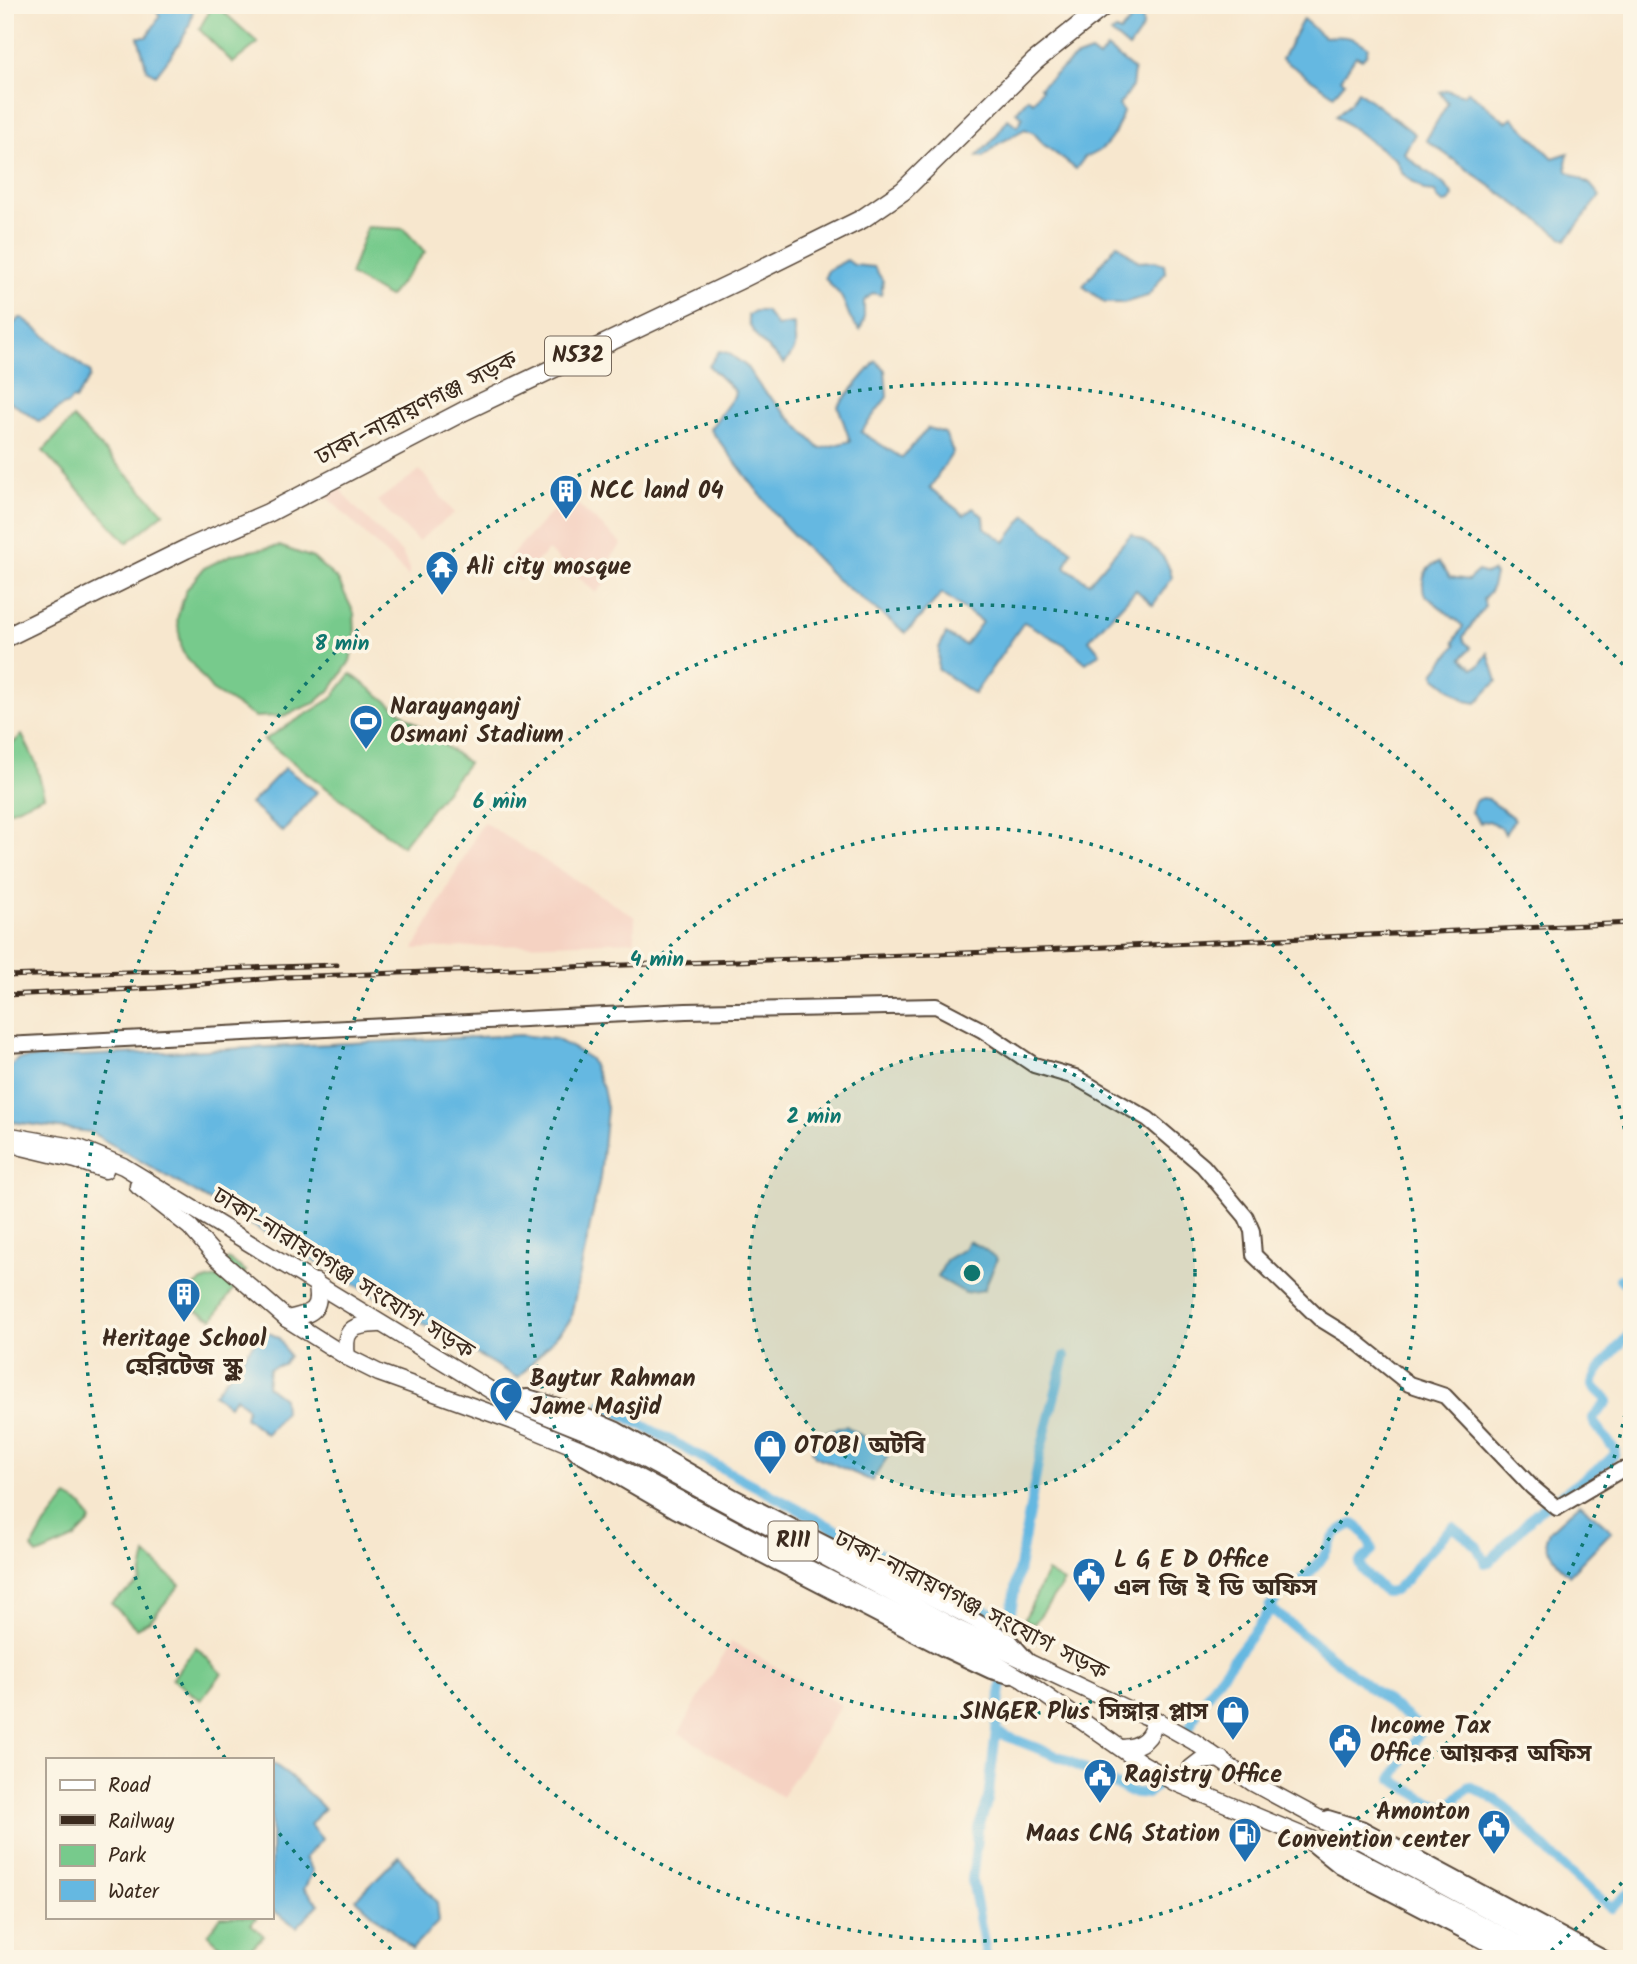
<svg xmlns="http://www.w3.org/2000/svg" width="1637" height="1964" viewBox="0 0 1637 1964" font-family="Kalam,'Noto Sans Bengali',sans-serif">
<rect width="100%" height="100%" fill="#fcf5e5"/>
<filter id="ink" filterUnits="userSpaceOnUse"><feTurbulence type="fractalNoise" baseFrequency=".0143" numOctaves="2"/><feDisplacementMap in="SourceGraphic" scale="14" xChannelSelector="R" yChannelSelector="G"/><feConvolveMatrix kernelMatrix="1 2 1 2 8 2 1 2 1" color-interpolation-filters="sRGB"/></filter>
<filter id="wash" filterUnits="userSpaceOnUse"><feTurbulence type="fractalNoise" baseFrequency=".00686" numOctaves="4" result="noise"/><feDisplacementMap in="SourceGraphic" scale="28" xChannelSelector="R" yChannelSelector="G"/><feGaussianBlur stdDeviation="1.57" result="paint"/><feColorMatrix in="noise" values="0 0 0 0 0 0 0 0 0 0 0 0 0 0 0 0 0 1.4 0 .05"/><feComposite in="paint" operator="in"/></filter>
<g filter="url(#wash)">
<rect width="100%" height="100%" fill="#f7e7ce"/>
<g fill="#f5d2c2">
<polygon points="420,470 454,513 418,541 377,501"/>
<polygon points="334,481 354,506 402,553 409,567 409,577 319,489"/>
<polygon points="567,495 622,544 606,564 615,574 596,593 548,550 519,581 504,563"/>
<polygon points="483,822 635,917 634,941 414,949"/>
<polygon points="731,1641 841,1705 782,1797 679,1733"/>
</g>
<g fill="#77ca8c" stroke="#597a55" stroke-width="2">
<polygon points="213,5 216,5 258,43 233,63 199,29"/>
<polygon points="367,227 404,229 425,252 389,297 350,275"/>
<polygon points="73,418 164,513 127,543 43,451"/>
<polygon points="279,546 313,558 338,580 354,613 355,636 350,661 332,688 315,703 283,716 255,717 212,690 182,651 177,619 186,590 204,568 233,554"/>
<polygon points="351,674 468,763 402,846 264,740 331,699"/>
<polygon points="22,735 36,763 44,796 5,813 5,750"/>
<polygon points="228,1259 246,1271 213,1319 174,1300 202,1281 217,1278"/>
<polygon points="67,1497 83,1506 91,1521 74,1539 37,1555 32,1548 45,1525"/>
<polygon points="146,1554 180,1585 150,1621 136,1628 111,1603 140,1582"/>
<polygon points="1047,1572 1064,1582 1034,1624 1024,1620"/>
<polygon points="196,1647 222,1673 201,1700 172,1679"/>
<polygon points="221,1917 257,1917 251,1924 264,1936 240,1959 234,1959 208,1934"/>
</g>
<g fill="#65b8e1" stroke="#507180" stroke-width="2">
<path d="M 152,5 L 192,5 C 197,25 168,59 156,75 L 147,70 L 138,37 L 147,37 L 160,16 Z"/>
<polygon points="1134,6 1142,9 1143,28 1129,48 1111,33 1116,30 1120,32 1130,22 1126,11"/>
<path d="M 1303,19 L 1324,37 C 1344,36 1350,35 1368,47 L 1366,55 L 1362,59 L 1356,56 L 1341,79 L 1345,82 L 1334,95 L 1282,59 Z"/>
<path d="M 1107,48 L 1134,70 L 1132,87 L 1119,105 L 1123,111 C 1118,131 1106,153 1085,157 L 1076,169 L 1043,144 L 1034,133 L 1025,129 L 998,144 L 983,157 L 977,156 L 993,140 L 1008,119 L 1017,126 L 1023,117 L 1016,112 L 1028,98 L 1033,102 L 1042,89 L 1040,87 L 1075,58 L 1091,52 L 1099,58 Z"/>
<polygon points="1446,90 1464,95 1468,91 1506,122 1512,117 1553,158 1568,153 1566,163 1567,171 1590,184 1600,196 1566,240 1426,140 1448,103 1440,92"/>
<path d="M 1358,91 L 1415,134 L 1404,153 C 1418,170 1443,177 1453,196 L 1449,202 L 1443,203 L 1437,198 L 1435,192 L 1425,191 L 1402,173 L 1396,160 L 1336,116 L 1351,102 Z"/>
<polygon points="1117,244 1139,262 1155,261 1164,264 1165,273 1148,296 1123,303 1105,303 1083,286"/>
<path d="M 847,260 L 854,265 L 874,267 L 883,281 L 881,295 L 873,293 L 864,301 L 864,320 L 860,330 C 846,318 849,308 840,295 C 835,288 829,285 825,277 L 828,270 Z"/>
<path d="M 755,311 L 765,311 L 777,326 L 794,324 C 793,345 802,343 784,364 C 771,350 748,335 748,315 Z"/>
<path d="M 20,318 L 23,318 L 90,372 L 90,377 L 75,400 L 72,399 L 68,404 C 56,406 52,419 38,421 L 5,398 L 5,331 Z"/>
<path d="M 719,351 L 728,353 L 746,366 L 761,388 L 820,449 L 850,441 L 838,406 L 876,361 L 885,370 L 887,397 L 861,432 L 902,458 L 928,428 L 945,433 L 953,452 L 930,488 L 964,515 L 973,508 L 984,517 L 985,528 L 1005,542 L 1026,515 L 1072,551 L 1065,567 L 1089,583 L 1131,534 C 1151,545 1168,554 1172,578 L 1153,605 L 1136,590 L 1089,640 L 1100,653 L 1086,663 L 1065,645 L 1024,622 L 974,694 L 938,669 L 939,648 L 946,634 L 965,645 L 982,622 L 942,593 L 906,633 L 836,579 L 782,523 L 710,429 L 734,396 L 735,391 L 709,366 Z"/>
<path d="M 1439,562 L 1450,577 L 1468,580 L 1478,571 L 1486,574 L 1492,571 L 1495,575 L 1491,590 L 1483,599 L 1485,606 L 1463,637 L 1465,642 L 1471,648 L 1462,658 L 1473,668 L 1479,666 L 1488,653 L 1497,681 L 1476,703 L 1466,701 L 1436,678 L 1434,673 L 1456,645 L 1454,642 L 1463,626 L 1424,594 C 1421,579 1424,567 1439,562 Z"/>
<polygon points="285,768 317,792 283,832 250,804"/>
<polygon points="1482,798 1488,799 1515,819 1505,834 1502,828 1489,821 1480,823 1471,812 1475,801"/>
<polygon points="520,1035 556,1039 580,1052 590,1059 603,1088 607,1108 600,1178 570,1321 518,1378 90,1132 5,1121 5,1071 18,1059"/>
<polygon points="968,1241 983,1248 997,1259 984,1290 965,1293 938,1277 946,1260 964,1249"/>
<polygon points="264,1330 279,1338 289,1356 283,1364 269,1369 267,1386 283,1398 284,1413 266,1434 245,1417 247,1408 236,1397 229,1405 214,1394"/>
<path d="M 846,1426 L 890,1453 L 872,1481 L 815,1456 L 812,1450 C 819,1432 829,1430 846,1426 Z"/>
<polygon points="1580,1503 1612,1531 1569,1575 1563,1570 1547,1547 1546,1539 1549,1531"/>
<polygon points="271,1762 289,1775 324,1808 310,1825 322,1839 305,1858 313,1871 304,1889 319,1904 297,1927 271,1909"/>
<polygon points="399,1856 437,1903 439,1921 412,1949 356,1899"/>
</g>
<g fill="none" stroke-linecap="round" stroke-linejoin="round">
<g stroke="#65b8e1" stroke-width="10">
<polyline points="1620,1279 1632,1288"/>
<polyline points="603,1404 985,1610 1009,1619"/>
<path d="M 1269,1607 L 1422,1729 L 1392,1779 L 1430,1802 L 1447,1808 L 1469,1786 C 1507,1803 1513,1814 1540,1843 C 1562,1867 1587,1888 1612,1908 L 1632,1890"/>
<polyline points="1007,1633 1040,1453 1065,1356"/>
<path d="M 1189,1728 C 1208,1687 1237,1656 1263,1620 C 1270,1611 1273,1602 1281,1593 L 1289,1593 C 1299,1582 1312,1572 1320,1561 C 1334,1543 1328,1534 1353,1524 C 1361,1528 1370,1541 1372,1551 L 1359,1563 L 1363,1571 L 1385,1592 L 1394,1591 L 1408,1578 L 1419,1562 L 1449,1530 L 1453,1527 L 1476,1545 L 1485,1563 L 1489,1562 L 1537,1512 L 1607,1462 L 1614,1455 L 1615,1450 L 1594,1423 L 1593,1418 L 1608,1401 C 1605,1396 1595,1390 1593,1385 C 1590,1375 1625,1340 1632,1331"/>
<polyline points="996,1732 1062,1758 1130,1792 1147,1794 1161,1782"/>
<polyline points="987,1959 972,1880 978,1829 988,1800 1002,1679"/>
</g>
</g>
</g>
<g filter="url(#ink)">
<g fill="none" stroke-linecap="round" stroke-linejoin="round">
<defs>
<g id="secondary">
<polyline points="5,1045 686,1011 936,1006 982,1030 1034,1065 1075,1077 1148,1119 1203,1166 1246,1217 1252,1231 1254,1255 1319,1318 1353,1339 1409,1384 1445,1396 1532,1487 1557,1508 1621,1470 1632,1469"/>
<polyline points="506,1399 528,1397 571,1410 617,1430 734,1497 974,1620 1010,1641 1027,1660"/>
<polyline points="575,1452 675,1510 946,1650 991,1671 1010,1676"/>
<polyline points="1328,1818 1361,1828 1605,1959"/>
<polyline points="1310,1842 1341,1867 1518,1959"/>
</g>
<g id="primary">
<polyline points="5,1135 79,1148 123,1166 505,1399 612,1442 956,1628 1127,1709 1154,1719 1193,1741 1253,1783 1579,1959"/>
<polyline points="22,1147 76,1160 105,1170"/>
<polyline points="138,1186 190,1227 216,1257 287,1319 347,1357 379,1373 513,1421 600,1457 809,1569 991,1661 1022,1679 1143,1764 1174,1782 1349,1855 1548,1959"/>
<path d="M 287,1319 C 312,1314 323,1311 316,1282"/>
<path d="M 347,1357 C 343,1329 352,1325 378,1324"/>
<path d="M 1123,1748 C 1141,1747 1153,1738 1154,1719"/>
<polyline points="1198,1793 1190,1776 1191,1768 1200,1761 1221,1759"/>
</g>
<polyline id="highway" points="5,638 186,549 268,513 464,411 739,280 862,219 903,191 1035,61 1105,5"/>
</defs>
<use href="#secondary" stroke="#574638" stroke-width="18"/>
<use href="#primary" stroke="#574638" stroke-width="19"/>
<use href="#highway" stroke="#574638" stroke-width="21"/>
<use href="#secondary" stroke="#fff" stroke-width="14"/>
<use href="#primary" stroke="#fff" stroke-width="16"/>
<use href="#highway" stroke="#fff" stroke-width="18"/>
<defs>
<g id="rail">
<polyline points="5,976 337,965"/>
<polyline points="5,995 156,988 286,977 1018,951 1632,923"/>
</g>
</defs>
<use href="#rail" stroke="#3b2a1e" stroke-width="5"/>
<use href="#rail" stroke="#fcf5e5" stroke-width="2.5" stroke-dasharray="8" stroke-linecap="butt"/>
</g>
</g>
<circle cx="972" cy="1273" r="223" fill="#0f766e" fill-opacity=".12"/>
<g fill="none" stroke="#0f766e" stroke-width="3.5" stroke-dasharray="3.5 7">
<circle cx="972" cy="1273" r="223"/>
<circle cx="972" cy="1273" r="445"/>
<path d="M1631 1383A668 668 0 1 1 1631 1163"/>
<path d="M1629 1875A891 891 0 0 1 1545 1956M399 1956A891 891 0 0 1 275 1828M225 1758A891 891 0 0 1 1629 671"/>
</g>
<defs>
<symbol id="building-pin" viewBox="-11 -11 22 30"><path d="M0 17L-7.5 6A9.5 9.5 0 1 1 7.5 6Z" fill="#1f6fb2" stroke="#fcf5e5"/><path d="M-4-6H4V6H1V3H-1V6H-4ZM-2.5-4.3h1.7v1.8h-1.7ZM.8-4.3h1.7v1.8H.8ZM-2.5-1h1.7V.8h-1.7ZM.8-1h1.7V.8H.8Z" fill="#fff"/></symbol>
<symbol id="temple-pin" viewBox="-11 -11 22 30"><path d="M0 17L-7.5 6A9.5 9.5 0 1 1 7.5 6Z" fill="#1f6fb2" stroke="#fcf5e5"/><path d="M0-6L5-2H3V0L6.5 2.5H4V6H1.5V3h-3V6H-4V2.5H-6.5L-3 0V-2H-5Z" fill="#fff"/></symbol>
<symbol id="stadium-pin" viewBox="-11 -11 22 30"><path d="M0 17L-7.5 6A9.5 9.5 0 1 1 7.5 6Z" fill="#1f6fb2" stroke="#fcf5e5"/><path d="M0-5a6.5 5 0 1 0 0 10a6.5 5 0 1 0 0-10ZM-3.5-1.8h7v3.6h-7Z" fill="#fff"/></symbol>
<symbol id="mosque-pin" viewBox="-11 -11 22 30"><path d="M0 17L-7.5 6A9.5 9.5 0 1 1 7.5 6Z" fill="#1f6fb2" stroke="#fcf5e5"/><path d="M3.5-4.9A6 6 0 1 0 3.5 4.9A5 5 0 1 1 3.5-4.9Z" fill="#fff"/></symbol>
<symbol id="shop-pin" viewBox="-11 -11 22 30"><path d="M0 17L-7.5 6A9.5 9.5 0 1 1 7.5 6Z" fill="#1f6fb2" stroke="#fcf5e5"/><path d="M-5-2.5h2.3a2.7 3.5 0 0 1 5.4 0H5L5.5 6h-11ZM-1.5-2.5h3a1.5 2.3 0 0 0-3 0Z" fill="#fff"/></symbol>
<symbol id="civic-pin" viewBox="-11 -11 22 30"><path d="M0 17L-7.5 6A9.5 9.5 0 1 1 7.5 6Z" fill="#1f6fb2" stroke="#fcf5e5"/><path d="M-.6-6.5H3V-4.5H.6V-3L4-1V1h2V6H-6V1h2V-1L-.6-3ZM-1.2 2.5V6h2.4V2.5Z" fill="#fff"/></symbol>
<symbol id="fuel-pin" viewBox="-11 -11 22 30"><path d="M0 17L-7.5 6A9.5 9.5 0 1 1 7.5 6Z" fill="#1f6fb2" stroke="#fcf5e5"/><path d="M-5.5-6h7V0h2V4h1.3V-2.5L3-4.5l.8-.8L6-3V5H2.5V1h-1V6h-7ZM-4.2-4.7v3.2H.2V-4.7Z" fill="#fff"/></symbol>
</defs>
<g fill-rule="evenodd">
<use href="#building-pin" x="547" y="472" width="38" height="52"/>
<use href="#temple-pin" x="423" y="548" width="38" height="52"/>
<use href="#stadium-pin" x="347" y="702" width="38" height="52"/>
<use href="#building-pin" x="165" y="1275" width="38" height="52"/>
<use href="#mosque-pin" x="487" y="1374" width="38" height="52"/>
<use href="#shop-pin" x="751" y="1427" width="38" height="52"/>
<use href="#civic-pin" x="1070" y="1555" width="38" height="52"/>
<use href="#shop-pin" x="1214" y="1693" width="38" height="52"/>
<use href="#civic-pin" x="1326" y="1721" width="38" height="52"/>
<use href="#civic-pin" x="1081" y="1756" width="38" height="52"/>
<use href="#civic-pin" x="1475" y="1807" width="38" height="52"/>
<use href="#fuel-pin" x="1226" y="1815" width="38" height="52"/>
</g>
<g text-anchor="middle" dominant-baseline="central" stroke-width="7" stroke-linejoin="round" paint-order="stroke">
<g fill="#fcf5e5" stroke="#75675a" stroke-width="2">
<rect x="545" y="336.5" width="66" height="39" rx="5"/>
<rect x="768.5" y="1521.5" width="49" height="39" rx="5"/>
</g>
<g font-size="23" font-weight="bold" fill="#3b2a1e">
<text x="578" y="356">N532</text>
<text x="793" y="1541">R111</text>
</g>
<g font-size="24" fill="#3b2a1e" stroke="#fcf5e5">
<text transform="translate(417 409) rotate(-27)">ঢাকা-নারায়ণগঞ্জ সড়ক</text>
<text transform="translate(343 1274) rotate(32)">ঢাকা-নারায়ণগঞ্জ সংযোগ সড়ক</text>
<text transform="translate(971 1606) rotate(27)">ঢাকা-নারায়ণগঞ্জ সংযোগ সড়ক</text>
</g>
<g font-size="24" font-weight="bold" fill="#3b2a1e" stroke="#fcf5e5" text-anchor="start">
<text x="590" y="491">NCC land 04</text>
<text x="466" y="567">Ali city mosque</text>
<text x="390" y="707">Narayanganj<tspan x="390" dy="28">Osmani Stadium</tspan></text>
<text x="184" y="1339" text-anchor="middle">Heritage School<tspan x="184" dy="28">হেরিটেজ স্কুল</tspan></text>
<text x="530" y="1379">Baytur Rahman<tspan x="530" dy="28">Jame Masjid</tspan></text>
<text x="794" y="1446">OTOBI অটবি</text>
<text x="1114" y="1560">L G E D Office<tspan x="1114" dy="28">এল জি ই ডি অফিস</tspan></text>
<text x="1208" y="1712" text-anchor="end">SINGER Plus সিঙ্গার প্লাস</text>
<text x="1370" y="1726">Income Tax<tspan x="1370" dy="28">Office আয়কর অফিস</tspan></text>
<text x="1124" y="1775">Ragistry Office</text>
<text x="1470" y="1812" text-anchor="end">Amonton<tspan x="1470" dy="28">Convention center</tspan></text>
<text x="1220" y="1834" text-anchor="end">Maas CNG Station</text>
</g>
</g>
<circle cx="972" cy="1273" r="10" fill="#0f766e" stroke="#fcf5e5" stroke-width="3.5"/>
<g font-size="21" text-anchor="middle" font-weight="bold" fill="#0f766e" stroke="#fcf5e5" stroke-width="7" stroke-linejoin="round" paint-order="stroke">
<text x="342" y="650">8 min</text>
<text x="500" y="808">6 min</text>
<text x="657" y="966">4 min</text>
<text x="814" y="1123">2 min</text>
</g>
<rect width="1637" height="1964" fill="none" stroke="#fcf5e5" stroke-width="28"/>
<rect x="46" y="1758" width="228" height="161" fill="#fcf5e5" stroke="#afa495" stroke-width="2"/>
<rect x="60" y="1780" width="35" height="10" fill="#ffffff" stroke="#afa495" stroke-width="2"/>
<text x="108" y="1792" font-size="21" fill="#3b2a1e">Road</text>
<rect x="60" y="1815" width="35" height="10" fill="#3b2a1e" stroke="#afa495" stroke-width="2"/>
<text x="108" y="1828" font-size="21" fill="#3b2a1e">Railway</text>
<rect x="60" y="1845" width="35" height="21" fill="#77ca8c" stroke="#afa495" stroke-width="2"/>
<text x="108" y="1862" font-size="21" fill="#3b2a1e">Park</text>
<rect x="60" y="1880" width="35" height="21" fill="#65b8e1" stroke="#afa495" stroke-width="2"/>
<text x="108" y="1898" font-size="21" fill="#3b2a1e">Water</text>
</svg>
